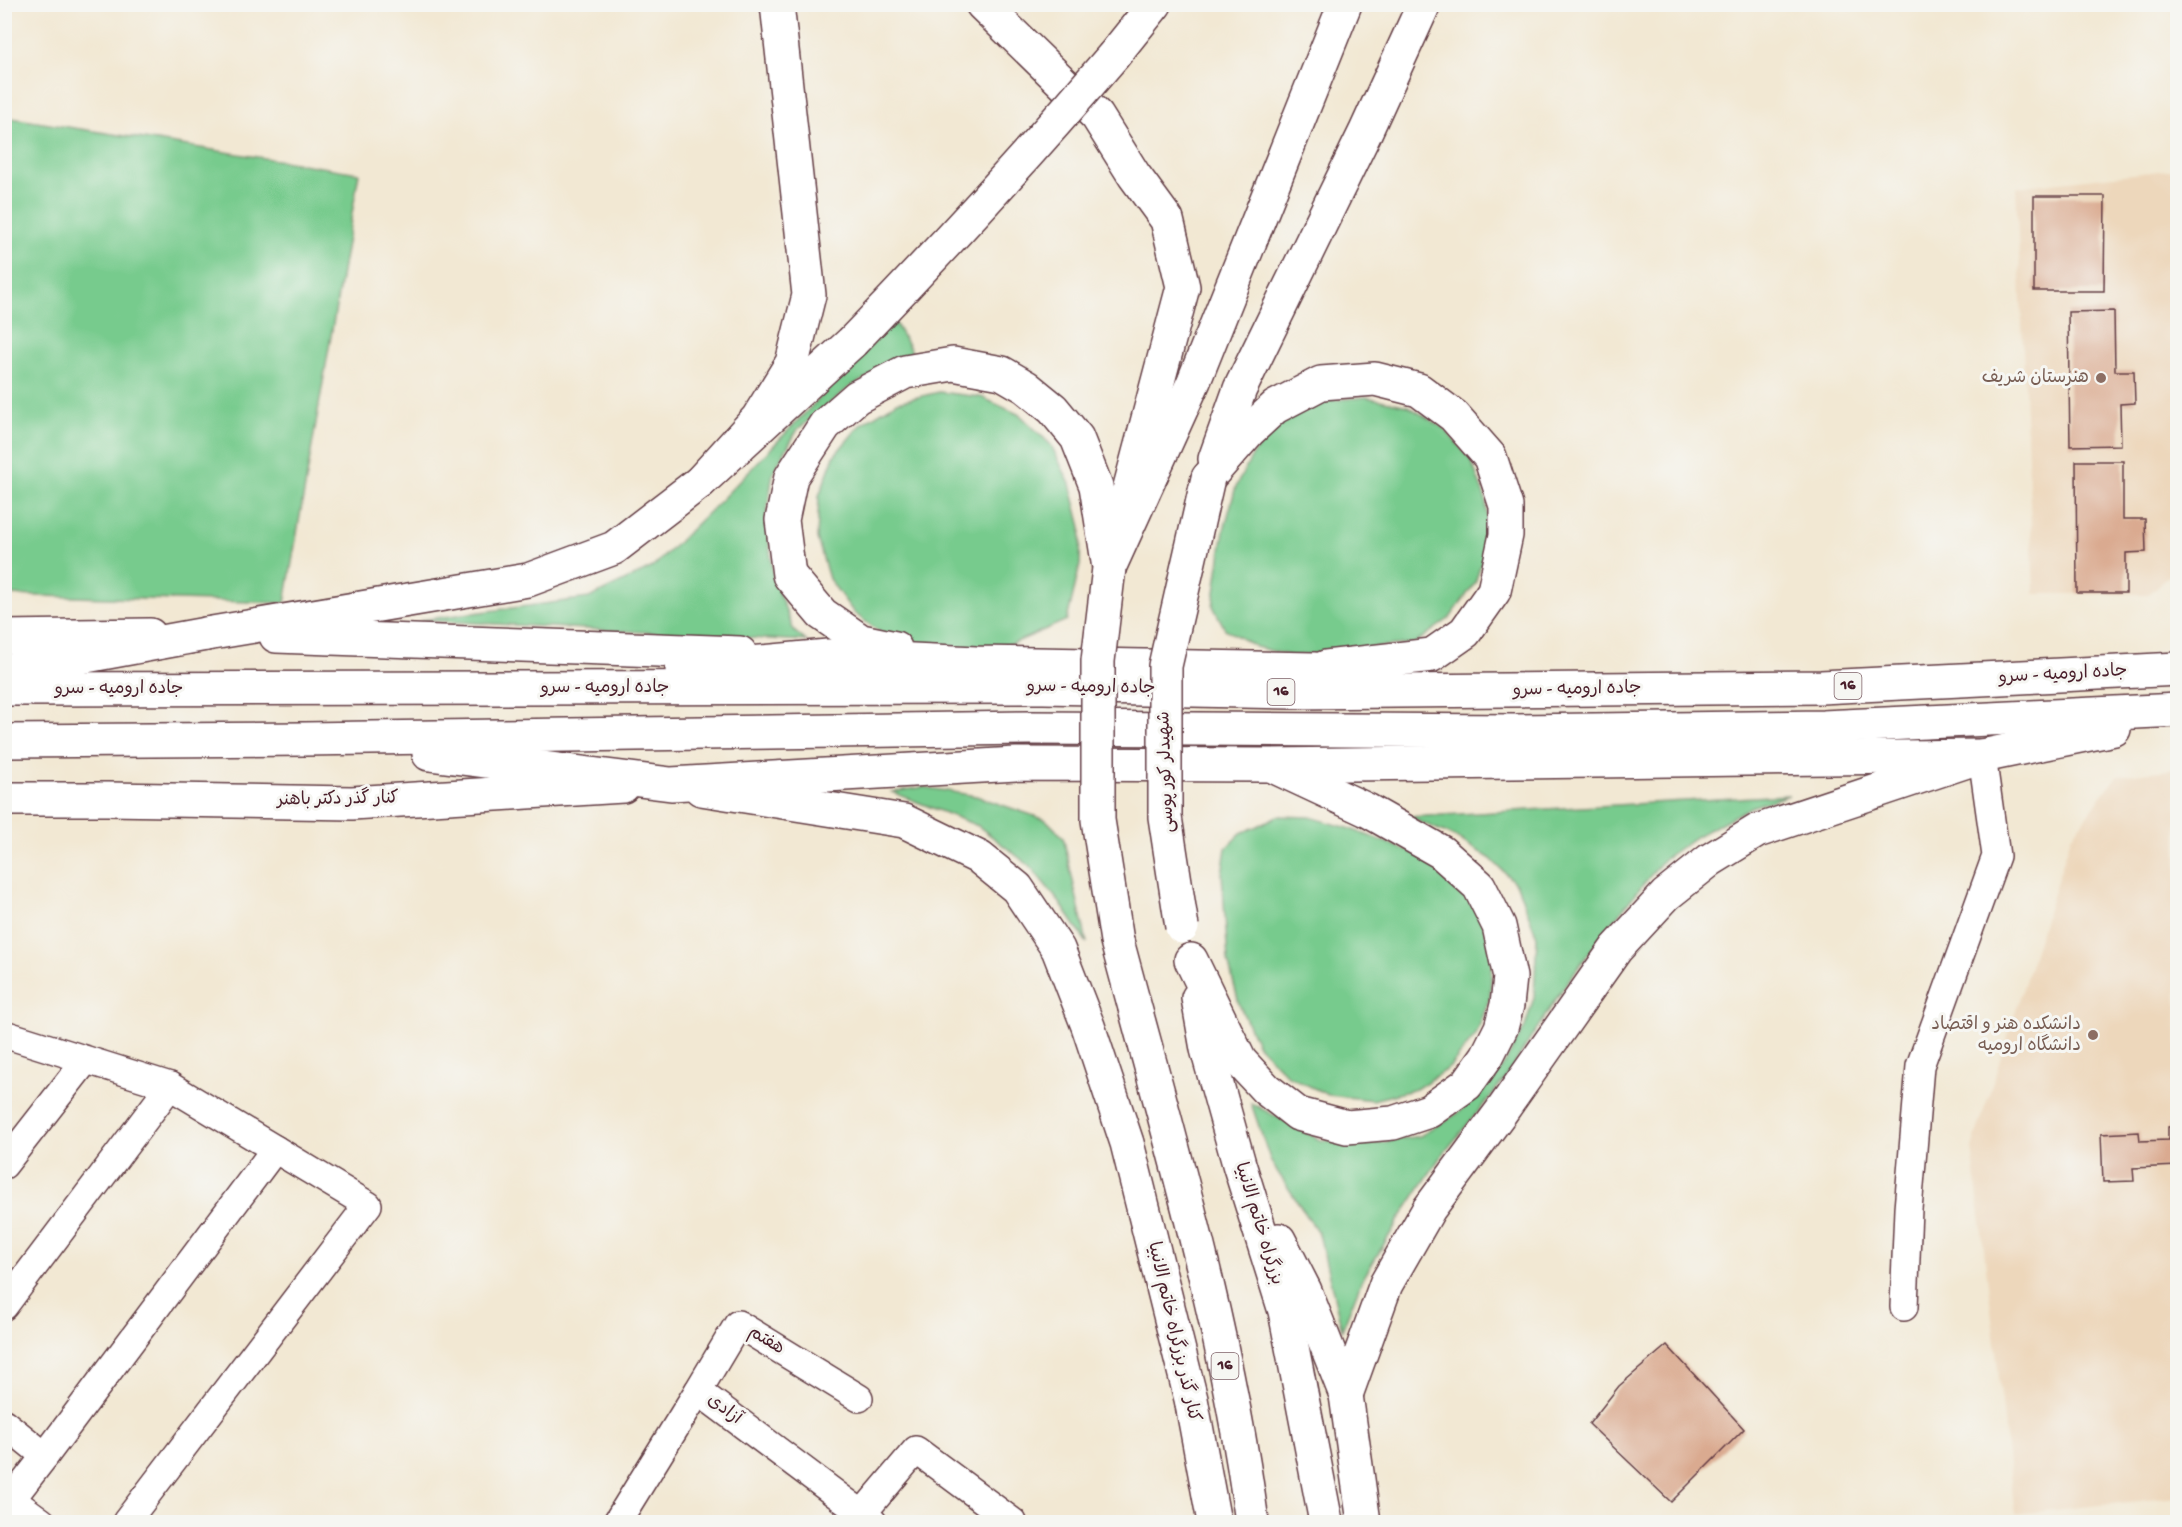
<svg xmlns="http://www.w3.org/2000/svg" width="2182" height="1527" viewBox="0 0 2182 1527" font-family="'Gochi Hand','Playpen Sans Arabic',sans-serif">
<rect width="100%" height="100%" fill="#f6f6f2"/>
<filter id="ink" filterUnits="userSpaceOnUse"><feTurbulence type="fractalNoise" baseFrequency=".0167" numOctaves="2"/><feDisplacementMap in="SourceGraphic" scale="12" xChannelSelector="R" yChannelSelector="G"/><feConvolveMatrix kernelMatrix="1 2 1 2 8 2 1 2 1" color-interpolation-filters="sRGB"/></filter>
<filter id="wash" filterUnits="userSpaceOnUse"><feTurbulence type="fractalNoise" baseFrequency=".008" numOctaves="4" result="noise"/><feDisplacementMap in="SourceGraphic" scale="24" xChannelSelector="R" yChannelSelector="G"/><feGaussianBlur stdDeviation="1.35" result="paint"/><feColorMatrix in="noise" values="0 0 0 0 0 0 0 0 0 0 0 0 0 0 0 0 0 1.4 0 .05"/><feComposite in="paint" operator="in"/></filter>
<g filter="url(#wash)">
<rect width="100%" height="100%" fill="#f2e8d3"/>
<g fill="#edd7bb">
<polygon points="2177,169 2177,568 2149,594 2034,594 2016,187"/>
<polygon points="2177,769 2177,1497 2015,1514 1972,1148 2071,837 2117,776"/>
</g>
<g fill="#77cb8d" stroke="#60755c" stroke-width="1.5">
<polygon points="5,117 359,173 285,603 5,595"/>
<polygon points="894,321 912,352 850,387 798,429 773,472 766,519 774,580 794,631 806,641 420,620 589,598 653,567 721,500"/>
<polygon points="939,392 981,397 1020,415 1051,445 1070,484 1081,527 1080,565 1067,620 1012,644 977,650 928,650 888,638 854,613 829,579 817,538 819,496 834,456 861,424 897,402"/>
<polygon points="1366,397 1408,406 1444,428 1471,460 1486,500 1488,542 1475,583 1450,618 1415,643 1292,656 1256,647 1225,629 1213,606 1224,530 1236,486 1256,449 1286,419 1325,401"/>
<polygon points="923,787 976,796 1046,820 1063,837 1087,943 1060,903 1030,866 978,826 892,792"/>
<polygon points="1789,795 1751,807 1697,836 1664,859 1609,926 1565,985 1504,1080 1439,1159 1398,1221 1361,1282 1342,1330 1319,1234 1271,1162 1251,1103 1320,1140 1372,1144 1420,1136 1460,1112 1501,1069 1525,1027 1534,997 1537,937 1517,885 1491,859 1454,836 1408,817"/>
<polygon points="1277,816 1310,817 1348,828 1427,858 1459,883 1482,917 1492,957 1490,997 1476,1035 1450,1067 1416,1089 1373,1100 1328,1095 1288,1076 1257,1044 1239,1004 1228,961 1222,874 1226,848 1241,833 1258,826"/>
</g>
<g id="blocks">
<g fill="#daaa90">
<polygon points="2034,196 2105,196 2104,291 2034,291"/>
<polygon points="2114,311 2115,371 2134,371 2135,403 2120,404 2121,445 2070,446 2068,312"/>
<polygon points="2076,461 2123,461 2123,519 2145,519 2146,552 2126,553 2126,593 2077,593"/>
<polygon points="2178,1126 2178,1166 2133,1168 2134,1181 2103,1182 2101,1134 2139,1132 2140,1141 2168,1140 2168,1127"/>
<polygon points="1667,1345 1744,1429 1671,1502 1589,1424 1619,1386"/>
</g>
</g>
</g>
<g filter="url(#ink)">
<use href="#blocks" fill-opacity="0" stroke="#633d44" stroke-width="1.5"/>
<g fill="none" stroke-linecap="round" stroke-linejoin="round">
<defs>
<g id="minor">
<polyline points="4,1034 170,1086 368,1205 126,1522"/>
<polyline points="4,1165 86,1060"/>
<polyline points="4,1306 170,1086"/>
<polyline points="1904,1307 1908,1209 1920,1066 1996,856 1982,756"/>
<polyline points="698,1391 738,1324 859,1398"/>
<polyline points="4,1423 45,1456 4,1509"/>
<polyline points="45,1456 275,1149"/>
<polyline points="12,1500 42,1522"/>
<polyline points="862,1514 916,1450 1013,1522"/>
<polyline points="617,1522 698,1391 873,1522"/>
</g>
<g id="major">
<polyline points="982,4 1097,116 1134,175 1167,220 1183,287 1122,517"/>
<polyline points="206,634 528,580 614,548 700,482 758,418 792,363 809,295 777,4"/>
<polyline points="276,636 740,653"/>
<polyline points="4,637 150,635"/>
<polyline points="701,789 904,821 980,858 1017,888 1058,949 1088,1026 1127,1143 1191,1399 1214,1522"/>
<polyline points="4,799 108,799 352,803 623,786"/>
</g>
<g id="highway">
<polyline points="1114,55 1155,4"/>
<polyline points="1215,459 1240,389 1365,133 1424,4"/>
<polyline points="1208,478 1249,431 1275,407 1321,383 1375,379 1419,390 1454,416 1490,457 1506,506 1506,535 1494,591 1465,632 1432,655 1326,667"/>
<polyline points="700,482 852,342"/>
<polyline points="1109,568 1194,381 1345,4"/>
<polyline points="895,648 861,641 822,614 789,575 782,520 791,477 825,425 857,397 905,372 953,364 1002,373 1026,387 1053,409 1077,438 1096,486 1109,568"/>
<polyline points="682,669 828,656 976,663 1313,669 1350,673"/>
<polyline points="4,671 206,634"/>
<polyline points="4,689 1043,687 1291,692 1821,687 2178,669"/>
<polyline points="4,741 305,739 1030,728 1516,731 1823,727 2178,710"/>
<polyline points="429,754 671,784 1016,764 1270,765 1982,756"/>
<path d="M 1117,941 C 1168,1133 1226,1325 1252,1522"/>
<polyline points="1191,960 1240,1061 1266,1089 1298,1114 1347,1127 1393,1123 1429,1111 1467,1084 1487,1056 1501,1028 1507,1005 1510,977 1499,926 1479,886 1441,852 1367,810 1277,768"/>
<polyline points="1198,998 1207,1049 1239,1164 1285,1311 1326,1522"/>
<polyline points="1279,1240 1305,1291 1346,1395 1364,1522"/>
<polyline points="1346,1395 1386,1284 1429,1209 1501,1112 1616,949 1666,895 1710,860 1757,831 1982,756 2114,729"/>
</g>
</defs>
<use href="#minor" stroke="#633d44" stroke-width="30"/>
<use href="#major" stroke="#633d44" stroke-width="36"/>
<use href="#highway" stroke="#633d44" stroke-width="36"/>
<use href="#minor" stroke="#fff" stroke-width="27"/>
<use href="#major" stroke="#fff" stroke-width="33"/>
<use href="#highway" stroke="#fff" stroke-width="33"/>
<defs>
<g id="highway-bridge">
<path d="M 852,342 C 942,249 1030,153 1114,55"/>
<polyline points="1109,568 1098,661 1098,820 1117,941"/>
<polyline points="1182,927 1165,817 1165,666 1208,478"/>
</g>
</defs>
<use href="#highway-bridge" stroke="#633d44" stroke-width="36" stroke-linecap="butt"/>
<use href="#highway-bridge" stroke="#fff" stroke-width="33"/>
</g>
</g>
<g fill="#8d6e63" stroke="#f6f6f2" stroke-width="2">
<circle cx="2101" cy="378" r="6"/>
<circle cx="2093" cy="1035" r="6"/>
</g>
<g text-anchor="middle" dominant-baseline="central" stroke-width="6" stroke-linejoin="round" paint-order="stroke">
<g fill="#f6f6f2" stroke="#7e6067" stroke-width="1.5">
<rect x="1834.5" y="673" width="27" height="26" rx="4.5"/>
<rect x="1267.5" y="679" width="27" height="26" rx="4.5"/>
<rect x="1211.5" y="1353" width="27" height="26" rx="4.5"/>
</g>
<g font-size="16" font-weight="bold" fill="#4a1f2b">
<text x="1848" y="686">16</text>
<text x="1281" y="692">16</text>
<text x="1225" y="1366">16</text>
</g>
<g font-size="18" fill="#785e54" stroke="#f6f6f2" text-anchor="end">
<text x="2089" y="378">هنرستان شریف</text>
<text x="2081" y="1025">دانشکده هنر و اقتصاد<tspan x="2081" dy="21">دانشگاه ارومیه</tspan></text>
</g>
<g font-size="18" fill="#4a1f2b" stroke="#f6f6f2">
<text transform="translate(2063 675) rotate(-3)">جاده ارومیه - سرو</text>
<text x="605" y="688">جاده ارومیه - سرو</text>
<text transform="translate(1091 688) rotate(1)">جاده ارومیه - سرو</text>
<text x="119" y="689">جاده ارومیه - سرو</text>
<text transform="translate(1577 690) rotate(-1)">جاده ارومیه - سرو</text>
<text transform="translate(1167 772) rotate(-92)">شهیدلر کور پوسی</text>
<text transform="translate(338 800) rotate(-1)">کنار گذر دکتر باهنر</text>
<text transform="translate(1258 1224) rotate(73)">بزرگراه خاتم الانبیا</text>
<text transform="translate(1173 1332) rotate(77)">کنار گذر بزرگراه خاتم الانبیا</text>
<text transform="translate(766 1341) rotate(31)">هفتم</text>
<text transform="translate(724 1410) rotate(37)">آزادی</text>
</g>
</g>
<rect width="2182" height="1527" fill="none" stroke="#f6f6f2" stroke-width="24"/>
</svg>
